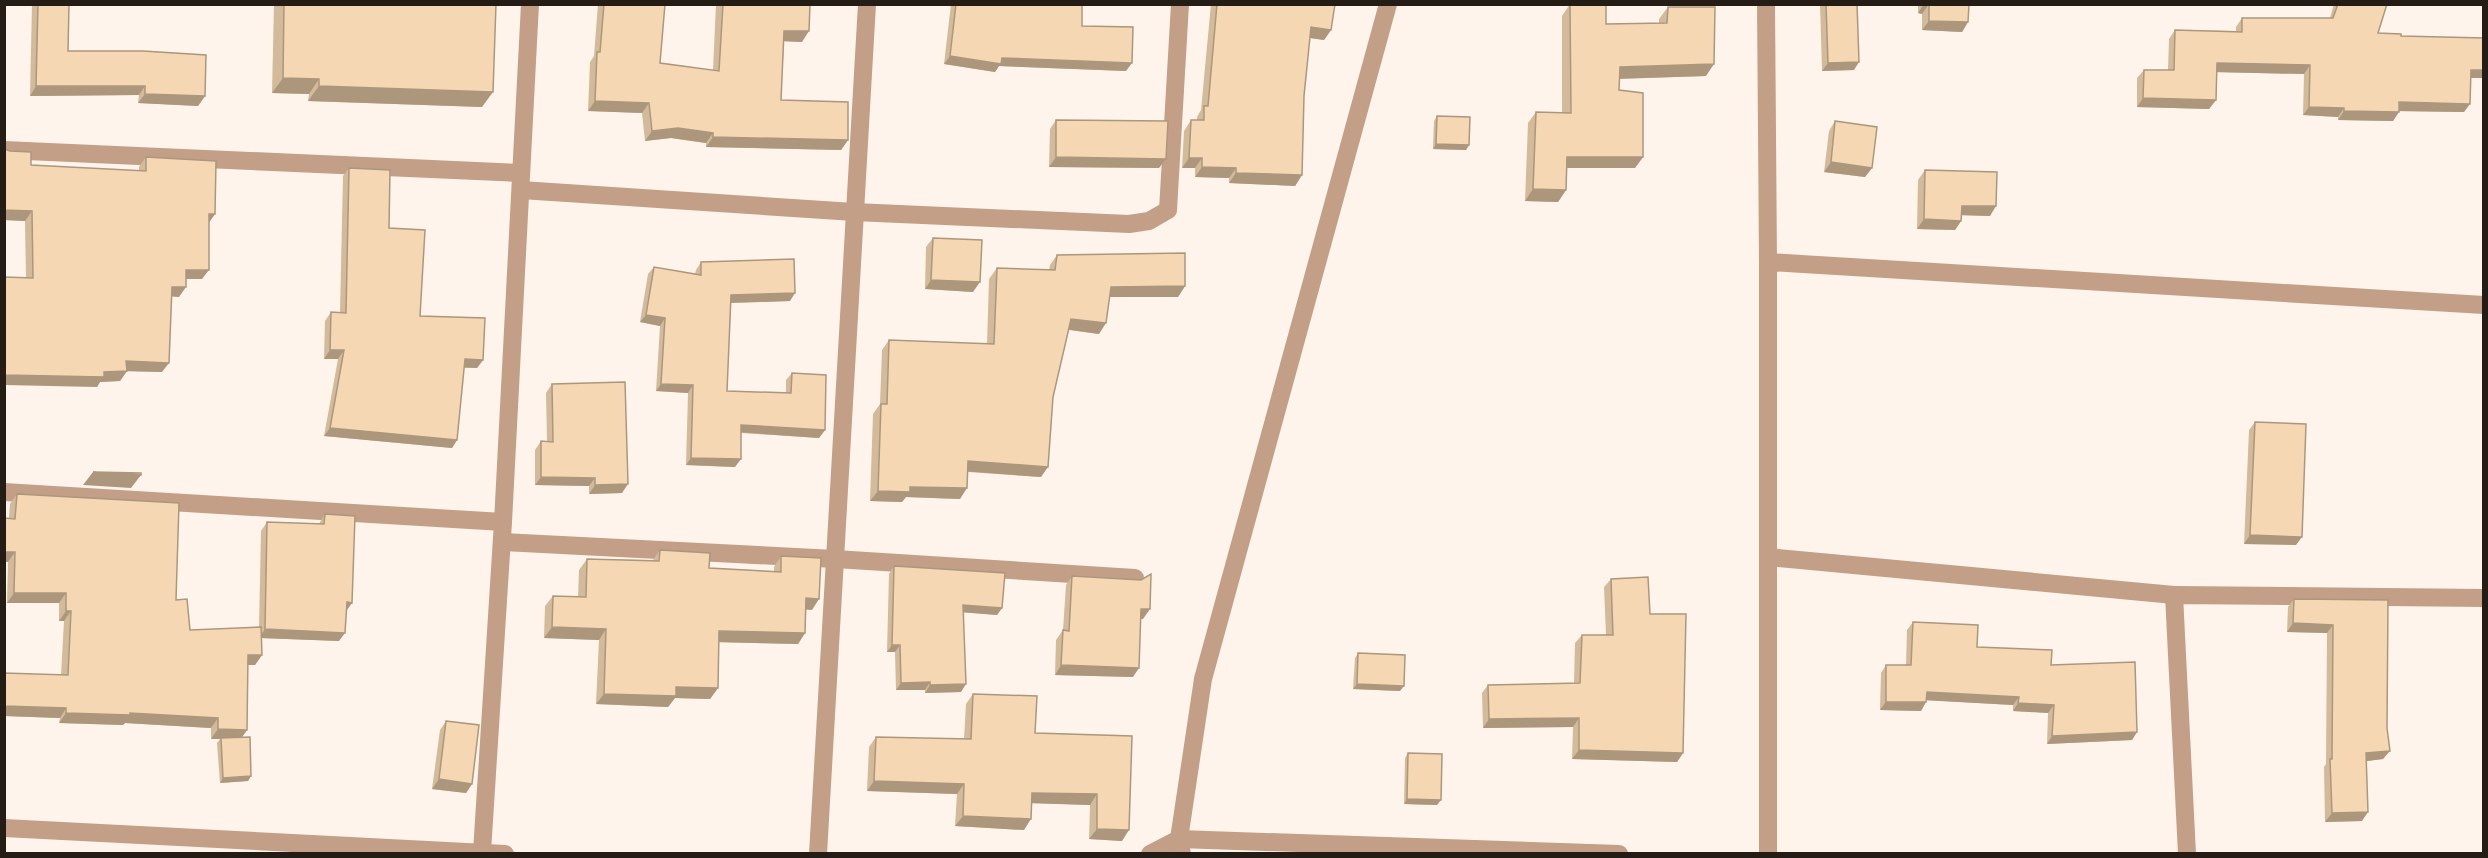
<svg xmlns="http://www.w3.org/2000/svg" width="2488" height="858" viewBox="0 0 2488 858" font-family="Lato,sans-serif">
<rect width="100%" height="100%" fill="#fef4ec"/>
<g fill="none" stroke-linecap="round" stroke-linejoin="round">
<g stroke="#c39f88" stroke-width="18">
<polyline points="1766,4 1768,262"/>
<polyline points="4,150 521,173"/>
<polyline points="521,190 854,212 1129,224 1149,221 1168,210 1180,4"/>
<polyline points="4,492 503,522"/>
<polyline points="502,542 835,559 1135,578"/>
<polyline points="1768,557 2174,595"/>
<polyline points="4,828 505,854"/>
<polyline points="482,852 503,522 530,4"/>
<polyline points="818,854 867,4"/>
<polyline points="1150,854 1179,839 1619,854"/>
<polyline points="1182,854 1179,839 1203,679 1388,4"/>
<polyline points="1768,854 1768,262 2484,305"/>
<polyline points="2187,854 2174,595 2484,598"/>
</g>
</g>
<g fill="#d3ba9a">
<polygon points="32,4 69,4 68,51 205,96 198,106 138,103 139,95 30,96"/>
<polygon points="274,4 496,4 482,107 308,101 309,94 272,93"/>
<polygon points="598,4 665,4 660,63 713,70 716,4 810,4 802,42 784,41 781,100 848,140 841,150 706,147 706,143 671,138 645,141 642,113 588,111 590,62 594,56"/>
<polygon points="951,4 1082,4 1082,26 1126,71 999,66 995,72 944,64"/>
<polygon points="1211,4 1335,4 1331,30 1324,40 1310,38 1304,96 1302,175 1295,186 1229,183 1229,178 1195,177 1195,168 1182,168 1184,131 1191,120 1197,120 1197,117 1201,110"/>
<polygon points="1570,4 1606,4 1606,24 1659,23 1659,19 1668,7 1706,76 1619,79 1619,90 1643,157 1635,168 1567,168 1566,190 1558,202 1525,201 1528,123 1536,112 1562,113 1562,16"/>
<polygon points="1820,4 1857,4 1854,70 1822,71"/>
<polygon points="1918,4 1969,4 1968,22 1962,32 1922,30 1922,14 1918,13"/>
<polygon points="2334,4 2387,4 2378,33 2401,36 2484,78 2471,78 2464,112 2399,111 2393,121 2338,120 2338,117 2303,115 2304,74 2217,72 2216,100 2209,109 2137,107 2137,78 2144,70 2168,70 2169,39 2175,30 2236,31 2236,27 2242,18 2330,18"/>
<polygon points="1437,116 1469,145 1466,150 1433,149 1434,121"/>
<polygon points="1056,120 1159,168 1049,167 1050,129"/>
<polygon points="1835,121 1872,168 1865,177 1824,172 1829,131"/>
<polygon points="4,149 31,165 139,171 139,167 146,157 215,214 209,222 202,279 186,279 179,297 172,296 162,372 127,371 120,381 100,382 97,387 26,278 25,221 4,220"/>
<polygon points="349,168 389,228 420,316 483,360 477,368 464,368 457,440 452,448 324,436 338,359 324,359 325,321 331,312 340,313 343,176"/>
<polygon points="1925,170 1990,216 1962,215 1961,221 1955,230 1917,229 1918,180"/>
<polygon points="933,238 973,292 925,289 926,247"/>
<polygon points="1057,255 1185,286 1178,297 1110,297 1099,334 1069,330 1053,397 1041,477 968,472 960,499 906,497 902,502 870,501 873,414 880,404 882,350 889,340 987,344 989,279 997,268 1049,270 1050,265"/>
<polygon points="701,262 790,301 731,303 727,391 786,393 786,380 792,373 825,430 819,438 741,433 735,467 686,465 688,393 656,391 660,326 640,322 648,274 654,267 695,274 696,270"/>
<polygon points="552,384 622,493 589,494 589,486 535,485 535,450 541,441 547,442 546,393"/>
<polygon points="2255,422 2296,545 2244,544 2249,430"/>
<polygon points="17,494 176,600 190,630 259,627 261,531 267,522 319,524 325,514 352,603 346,611 339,641 262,638 262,655 255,665 248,665 247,730 242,737 251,776 248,781 220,783 217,743 220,739 211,739 211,728 125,723 123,725 59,723 60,718 4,716 4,673 61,675 64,621 59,621 59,603 7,603 8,562 4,562 4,518 9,518 10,504"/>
<polygon points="660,550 709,568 774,571 774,567 781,556 812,610 806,609 805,633 798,644 719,642 718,688 710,699 675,698 668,707 596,704 599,640 544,638 545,606 553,596 578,597 579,570 587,559 653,560"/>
<polygon points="894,566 1002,608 997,615 964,612 961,692 925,693 925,690 896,690 895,652 887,652 889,574"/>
<polygon points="1072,576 1143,619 1141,619 1133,677 1055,675 1056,640 1063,630 1066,585"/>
<polygon points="1611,579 1650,614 1683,753 1677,762 1572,759 1573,727 1483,728 1482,693 1488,685 1574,683 1575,643 1582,635 1606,635 1604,587"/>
<polygon points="2294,599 2388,600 2383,759 2366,761 2362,821 2325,822 2324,767 2326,764 2327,633 2287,632 2288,607"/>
<polygon points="1913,622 1977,647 2051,665 2137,732 2132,740 2047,744 2048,713 2013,711 2013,705 1927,700 1921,711 1880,710 1881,673 1886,665 1906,665 1907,630"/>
<polygon points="1358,653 1400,691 1353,689 1355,658"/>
<polygon points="973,694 1035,733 1132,736 1122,841 1089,839 1090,805 1032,803 1024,830 955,826 957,794 867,791 869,747 876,737 964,739 966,704"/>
<polygon points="446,721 472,784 466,793 432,789 440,730"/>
<polygon points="1408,753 1437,805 1404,804 1405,758"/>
</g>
<g fill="#ac977d">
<polygon points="1924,4 1929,4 1922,14 1918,13"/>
<polygon points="1929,21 1968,22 1962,32 1922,30"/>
<polygon points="1311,27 1331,30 1324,40 1303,37"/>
<polygon points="784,31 809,31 802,42 777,41"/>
<polygon points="950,56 1132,63 1126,71 999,66 995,72 944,64"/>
<polygon points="1859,62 1854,70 1822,71 1828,63"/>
<polygon points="2217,63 2310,65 2304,74 2211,72"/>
<polygon points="1714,64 1706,76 1611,79 1620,67"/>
<polygon points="2471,70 2484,70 2484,78 2465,78"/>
<polygon points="283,78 319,79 309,94 272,93"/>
<polygon points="36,86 145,86 139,95 30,96"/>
<polygon points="319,86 493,92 482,107 308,101"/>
<polygon points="145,94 205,96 198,106 138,103"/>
<polygon points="2143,98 2216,100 2209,109 2137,107"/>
<polygon points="595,101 649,103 642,113 588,111"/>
<polygon points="2399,102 2470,104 2464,112 2393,111"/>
<polygon points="2309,107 2344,108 2338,117 2303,115"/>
<polygon points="2344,111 2399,112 2393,121 2338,120"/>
<polygon points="678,128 713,133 706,143 671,138 645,141 652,131"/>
<polygon points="713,137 848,140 841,150 706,147"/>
<polygon points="1436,144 1469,145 1466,150 1433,149"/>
<polygon points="1056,157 1166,159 1159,168 1049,167"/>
<polygon points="1567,157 1643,157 1635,168 1559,168"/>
<polygon points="1189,158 1202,158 1195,168 1182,168"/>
<polygon points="1831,162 1872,168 1865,177 1824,172"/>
<polygon points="1202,167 1236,168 1229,178 1195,177"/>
<polygon points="1236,173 1302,175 1295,186 1229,183"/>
<polygon points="1533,189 1566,190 1558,202 1525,201"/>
<polygon points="1962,206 1996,206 1990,216 1955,215"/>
<polygon points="4,210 32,211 25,221 4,220"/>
<polygon points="209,214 215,214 208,224"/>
<polygon points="1924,219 1961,221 1955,230 1917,229"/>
<polygon points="186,270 209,270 202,279 179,279"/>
<polygon points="931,280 980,282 973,292 925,289"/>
<polygon points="1185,286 1178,297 1104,297 1111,287"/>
<polygon points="172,287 186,287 179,297 165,296"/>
<polygon points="795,293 790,301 726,303 731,295"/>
<polygon points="646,315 665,318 660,326 640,322"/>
<polygon points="1071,319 1106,323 1099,334 1064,329"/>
<polygon points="330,350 344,350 338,359 324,359"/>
<polygon points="465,359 483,360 477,368 459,367"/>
<polygon points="126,361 169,363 162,372 119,371"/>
<polygon points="127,371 120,381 100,382 97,387 4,385 4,375"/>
<polygon points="661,384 693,385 688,393 656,391"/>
<polygon points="741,425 825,430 819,438 736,432"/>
<polygon points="330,428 457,440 452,448 324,436"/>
<polygon points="691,458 741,459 735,467 686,465"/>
<polygon points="968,461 1048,467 1041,477 961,471"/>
<polygon points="93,472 141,475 131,488 83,485"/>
<polygon points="541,477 595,478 589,486 535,485"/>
<polygon points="628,484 622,493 589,494 595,485"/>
<polygon points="910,487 967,488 960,499 906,497 902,502 870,501 878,491"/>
<polygon points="2250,535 2302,537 2296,545 2244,544"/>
<polygon points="4,552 15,552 8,562 4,562"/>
<polygon points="14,593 66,593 59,603 7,603"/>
<polygon points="806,598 819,599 812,610 799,609"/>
<polygon points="347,602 352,603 346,611"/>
<polygon points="963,605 1002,608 997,615 958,612"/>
<polygon points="1141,609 1150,609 1143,619 1135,618"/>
<polygon points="66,611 71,611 64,621 59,621"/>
<polygon points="2293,623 2333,625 2327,633 2287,632"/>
<polygon points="552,627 606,629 599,640 544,638"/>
<polygon points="265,629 345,633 339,641 259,638"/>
<polygon points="719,631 805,633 798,644 712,642"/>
<polygon points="892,645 900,645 895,652 887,652"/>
<polygon points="248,655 262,655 255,665 241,665"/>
<polygon points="1061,665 1139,668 1133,677 1055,675"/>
<polygon points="930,682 925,690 896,690 901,683"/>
<polygon points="966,684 961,692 925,693 930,685"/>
<polygon points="1357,684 1404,686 1400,691 1353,689"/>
<polygon points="676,687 718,688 710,699 675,698 668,707 596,704 604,694"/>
<polygon points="1927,692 2019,697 2013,705 1921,700"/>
<polygon points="1886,702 1926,702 1921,711 1880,710"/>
<polygon points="2018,703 2054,705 2048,713 2013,711"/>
<polygon points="4,706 66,708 60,718 4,716"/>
<polygon points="66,713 130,713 218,718 211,728 125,723 123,725 59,723"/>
<polygon points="1579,718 1573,727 1483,728 1489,719"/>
<polygon points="218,729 247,730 240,740 221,738 220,739 211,739"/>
<polygon points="2137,732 2132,740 2047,744 2052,736"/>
<polygon points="1579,750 1683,753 1677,762 1572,759"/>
<polygon points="2390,751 2383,759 2360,762 2366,753"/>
<polygon points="251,776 248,781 220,783 223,778"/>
<polygon points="439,779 472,784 466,793 432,789"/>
<polygon points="874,781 964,784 957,794 867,791"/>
<polygon points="1032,793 1097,794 1090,805 1025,803"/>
<polygon points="1407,799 1441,800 1437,805 1404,804"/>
<polygon points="2368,812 2362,821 2325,822 2332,813"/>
<polygon points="963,816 1031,819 1024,830 955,826"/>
<polygon points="1097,829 1129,830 1122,841 1089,839"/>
</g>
<g fill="#f5d8b3" stroke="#ac977d" stroke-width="1.5">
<polygon points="38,4 69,4 68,51 143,51 206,55 205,96 145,94 145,86 36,86"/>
<polygon points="284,4 496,4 493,92 319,86 319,79 283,78"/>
<polygon points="604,4 665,4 660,63 719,71 723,4 810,4 809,31 784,31 781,100 848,102 848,140 713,137 713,133 678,128 652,131 649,103 595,101 597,52 600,52"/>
<polygon points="956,4 1082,4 1082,26 1133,27 1132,63 1002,58 1001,64 950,56"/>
<polygon points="1217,4 1335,4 1331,30 1311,27 1304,96 1302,175 1236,173 1236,168 1202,167 1202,158 1189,158 1191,120 1204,120 1204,106 1208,106"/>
<polygon points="1570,4 1606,4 1606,24 1667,23 1668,7 1715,7 1714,64 1620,67 1619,90 1643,93 1643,157 1567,157 1566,190 1533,189 1536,112 1571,113"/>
<polygon points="1826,4 1857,4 1859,62 1828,63"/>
<polygon points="1929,4 1969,4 1968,22 1929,21"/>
<polygon points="2338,4 2387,4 2378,33 2401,34 2401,36 2484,38 2484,70 2471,70 2470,104 2399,102 2399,112 2344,111 2344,108 2309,107 2310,65 2217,63 2216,100 2143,98 2144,70 2174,70 2175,30 2242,32 2242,18 2333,18"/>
<polygon points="1437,116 1470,117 1469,145 1436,144"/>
<polygon points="1056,120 1168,121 1166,159 1056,157"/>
<polygon points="1835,121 1877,127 1872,168 1831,162"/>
<polygon points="4,149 10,151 31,152 31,165 146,171 146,157 216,161 215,214 209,214 209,270 186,270 186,287 172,287 169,363 126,361 127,371 104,372 104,377 4,375 4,277 33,278 32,211 4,210"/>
<polygon points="349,168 390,170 389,228 425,230 420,316 485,318 483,360 465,359 457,440 330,428 344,350 330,350 331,312 346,313"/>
<polygon points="1925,170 1997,172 1996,206 1962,206 1961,221 1924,219"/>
<polygon points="933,238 982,240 980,282 931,280"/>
<polygon points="1185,253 1185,286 1111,287 1106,323 1071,319 1053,397 1048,467 968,461 967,488 910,487 910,492 878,491 881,404 887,404 889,340 994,344 997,268 1055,270 1057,255"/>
<polygon points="794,259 795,293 731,295 727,391 791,393 792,373 826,375 825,430 741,425 741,459 691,458 693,385 661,384 665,318 646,315 654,267 701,275 701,262"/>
<polygon points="625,382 628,484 595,485 595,478 541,477 541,441 553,442 552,384"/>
<polygon points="2255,422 2306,424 2302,537 2250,535"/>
<polygon points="93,472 141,473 141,475"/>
<polygon points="17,494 179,503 176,600 187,599 190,630 261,627 262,655 248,655 247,730 218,729 218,718 130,713 130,715 66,713 66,708 4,706 4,673 68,675 71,611 66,611 66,593 14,593 15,552 4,552 4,518 15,519"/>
<polygon points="325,514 355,516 352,603 347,602 345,633 265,629 267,522 324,524"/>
<polygon points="660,550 710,553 709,568 781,572 781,556 821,558 819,599 806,598 805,633 719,631 718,688 676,687 676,696 604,694 606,629 552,627 553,596 586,597 587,559 659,561"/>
<polygon points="894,566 1005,573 1002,608 963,605 966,684 930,685 930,682 901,683 900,645 892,645"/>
<polygon points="1151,574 1150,609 1141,609 1139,668 1061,665 1063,630 1069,631 1072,576 1141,580"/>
<polygon points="1648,577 1650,614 1686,614 1683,753 1579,750 1579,718 1489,719 1488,685 1580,683 1582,635 1613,635 1611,579"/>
<polygon points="2294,599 2388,600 2387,728 2390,751 2366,753 2368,812 2332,813 2330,759 2332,759 2333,625 2293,623"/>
<polygon points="1913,622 1978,625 1977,647 2052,650 2051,665 2135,662 2137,732 2052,736 2054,705 2018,703 2019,697 1927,692 1926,702 1886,702 1886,665 1911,665"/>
<polygon points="1358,653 1405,655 1404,686 1357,684"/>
<polygon points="973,694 1037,696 1035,733 1132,736 1129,830 1097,829 1097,794 1032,793 1031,819 963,816 964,784 874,781 876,737 971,739"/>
<polygon points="446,721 479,725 472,784 439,779"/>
<polygon points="250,737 251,776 223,778 221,738"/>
<polygon points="1408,753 1442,754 1441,800 1407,799"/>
</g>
<rect width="2488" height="858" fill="none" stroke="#251d15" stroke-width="12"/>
</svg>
